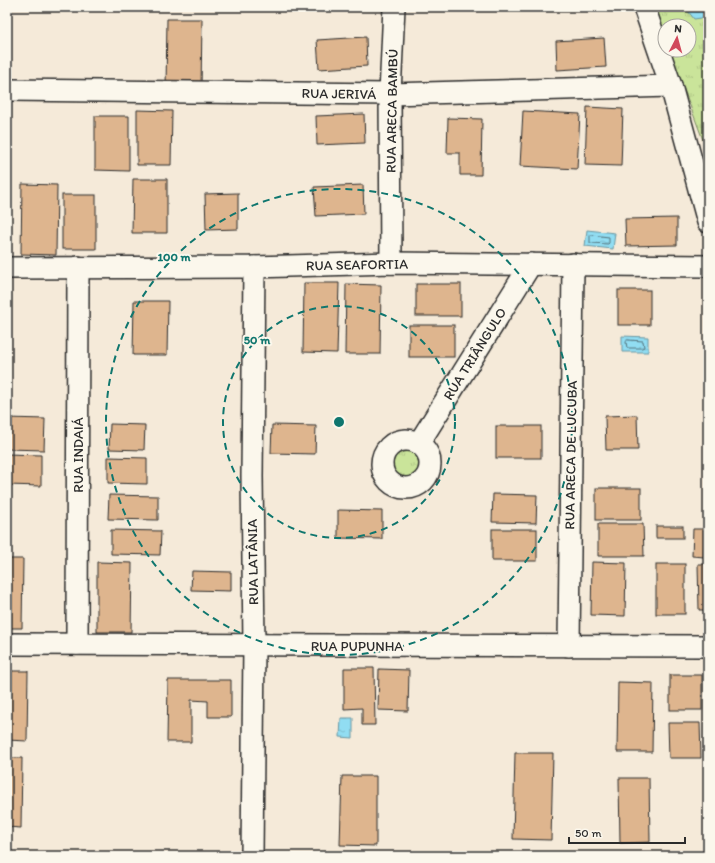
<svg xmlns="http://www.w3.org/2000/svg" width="715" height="863" viewBox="0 0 715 863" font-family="Itim,sans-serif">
<defs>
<pattern id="park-tufts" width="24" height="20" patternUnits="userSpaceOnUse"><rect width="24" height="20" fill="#cae49a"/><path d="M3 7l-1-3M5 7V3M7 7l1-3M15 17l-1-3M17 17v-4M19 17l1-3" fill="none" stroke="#aec485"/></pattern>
<pattern id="water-ripples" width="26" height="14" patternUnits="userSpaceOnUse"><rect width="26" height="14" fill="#91ddf2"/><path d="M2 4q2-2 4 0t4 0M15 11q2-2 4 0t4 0" fill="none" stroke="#7dbed0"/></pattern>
</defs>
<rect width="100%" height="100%" fill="#f5ead9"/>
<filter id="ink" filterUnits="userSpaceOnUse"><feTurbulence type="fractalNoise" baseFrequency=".025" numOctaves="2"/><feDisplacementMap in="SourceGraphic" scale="8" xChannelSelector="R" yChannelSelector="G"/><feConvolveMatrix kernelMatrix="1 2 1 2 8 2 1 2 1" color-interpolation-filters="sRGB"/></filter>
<g filter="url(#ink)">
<g fill="url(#park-tufts)" stroke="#7a8862">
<polygon points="654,7 708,7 708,153 669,50 689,50 689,26 665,26 665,38"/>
<circle cx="405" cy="466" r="16"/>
</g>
<g fill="url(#water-ripples)" stroke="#6896a2">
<polygon points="685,7 708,7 708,17 694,19"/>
<polygon points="587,230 615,233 613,249 585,246"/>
<polygon points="622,336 648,337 648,352 622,352"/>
<polygon points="341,718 353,718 353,738 340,737"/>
</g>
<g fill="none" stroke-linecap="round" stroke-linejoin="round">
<g stroke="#54727b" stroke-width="1">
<polygon points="592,235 609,237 609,243 608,244 590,243 590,236"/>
<polygon points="628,340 643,341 644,347 642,348 627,348 626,342"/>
</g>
</g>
<g fill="#deb58e" stroke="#2b2b2b">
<polygon points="441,7 476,7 476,10 441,9"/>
<polygon points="167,19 202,19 201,89 166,89"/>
<polygon points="366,37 367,66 319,69 317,40"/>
<polygon points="604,38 606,67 557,70 556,41"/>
<polygon points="587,107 623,109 621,166 585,165"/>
<polygon points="137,110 172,111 171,165 137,165"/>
<polygon points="523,111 580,114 577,169 520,166"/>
<polygon points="364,114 365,143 317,145 316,116"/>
<polygon points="95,116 129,116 129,171 95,170"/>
<polygon points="448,118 482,119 481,175 460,175 460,153 447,153"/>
<polygon points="133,179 167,179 167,233 132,233"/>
<polygon points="22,184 57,185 56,255 21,254"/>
<polygon points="363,185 364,214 316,216 314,187"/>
<polygon points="238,193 238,229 206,230 205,194"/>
<rect x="62" y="195" width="34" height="54"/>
<polygon points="677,218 677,245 626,246 625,219"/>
<polygon points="304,283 339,283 337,353 303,352"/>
<polygon points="346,284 381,285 380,354 345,354"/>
<rect x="416" y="284" width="45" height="32"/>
<rect x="618" y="290" width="32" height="35"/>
<polygon points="134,301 168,301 167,355 133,355"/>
<rect x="409" y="325" width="45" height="32"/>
<polygon points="637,415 638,450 606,450 605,416"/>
<polygon points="7,418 45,419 44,450 7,449"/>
<polygon points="110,424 145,425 144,450 109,449"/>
<polygon points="272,425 316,426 315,454 271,453"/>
<rect x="496" y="426" width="45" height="32"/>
<polygon points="7,454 41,455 41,486 7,485"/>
<polygon points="108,457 147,458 147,484 108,483"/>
<rect x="596" y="488" width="45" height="32"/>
<polygon points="493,494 537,495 536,523 492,522"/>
<polygon points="109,495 158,496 158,520 108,519"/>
<polygon points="338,510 382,511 382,539 338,538"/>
<polygon points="598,524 643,524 644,556 598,556"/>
<rect x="656" y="526" width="27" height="12"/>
<rect x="492" y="529" width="45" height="32"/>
<polygon points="693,529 705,529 704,557 692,556"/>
<polygon points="111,530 161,531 160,555 111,554"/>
<polygon points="7,559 23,559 22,628 7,628"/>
<polygon points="97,562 132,563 131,632 97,632"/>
<polygon points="592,562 626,563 625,616 591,615"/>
<rect x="656" y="564" width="29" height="50"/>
<polygon points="698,564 708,564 708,610 699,610"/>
<polygon points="192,571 231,572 231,591 191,590"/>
<polygon points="344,668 374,668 375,725 362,725 362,708 344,709"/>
<polygon points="379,669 409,670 408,711 378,710"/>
<polygon points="7,671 28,671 27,741 7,740"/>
<rect x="670" y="675" width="32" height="35"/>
<polygon points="168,680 231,680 231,717 208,717 208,701 191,700 191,742 167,742"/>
<polygon points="618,682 653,683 652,752 617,752"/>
<polygon points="668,723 700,723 701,758 669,758"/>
<polygon points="515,753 553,753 551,840 513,839"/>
<polygon points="7,758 22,758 21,828 7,827"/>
<polygon points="342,776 376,776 376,846 340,845"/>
<polygon points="619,778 649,778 650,842 620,843"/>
</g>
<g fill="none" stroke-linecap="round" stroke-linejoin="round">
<defs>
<g id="minor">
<polyline points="644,7 671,86 708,222"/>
<polyline points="7,90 390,94 671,86"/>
<polyline points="391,263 390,94 394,7"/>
<polyline points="7,268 254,267 391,263 708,266"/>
<circle cx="406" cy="464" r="24"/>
<polyline points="419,443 531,264"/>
<polyline points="7,644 708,646"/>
<polyline points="77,644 78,267"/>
<polyline points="569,646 573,264"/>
<polyline points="252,856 254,645 252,476 254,267"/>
</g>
</defs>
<use href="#minor" stroke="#2b2b2b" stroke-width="24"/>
<use href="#minor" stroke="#fbf7ec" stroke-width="21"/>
</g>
</g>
<g fill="none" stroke="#0f766e" stroke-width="2" stroke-dasharray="7 5">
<circle cx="339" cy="422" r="116"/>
<circle cx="339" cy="422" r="233"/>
</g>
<g text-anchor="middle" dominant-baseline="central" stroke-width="4" stroke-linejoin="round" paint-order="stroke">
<g font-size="14" fill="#2b2b2b" stroke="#fbf7ec">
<text transform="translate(339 94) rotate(1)">RUA JERIVÁ</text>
<text transform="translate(392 111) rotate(-89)">RUA ARECA BAMBÚ</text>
<text transform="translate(357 265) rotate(-1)">RUA SEAFORTIA</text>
<text transform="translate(475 354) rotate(-58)">RUA TRIÂNGULO</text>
<text transform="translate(78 455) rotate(-90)">RUA INDAIÁ</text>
<text transform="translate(571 455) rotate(-89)">RUA ARECA DE LUCUBA</text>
<text transform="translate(253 562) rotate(-91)">RUA LATÂNIA</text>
<text x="357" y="646">RUA PUPUNHA</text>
</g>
</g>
<circle cx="339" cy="422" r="6" fill="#0f766e" stroke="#fbf7ec" stroke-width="2"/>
<g font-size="12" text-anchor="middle" font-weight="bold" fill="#0f766e" stroke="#fbf7ec" stroke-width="4" stroke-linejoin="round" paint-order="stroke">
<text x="174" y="261">100 m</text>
<text x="257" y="344">50 m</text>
</g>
<rect width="715" height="863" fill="none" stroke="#fbf7ec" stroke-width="24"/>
<rect x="12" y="12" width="691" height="839" fill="none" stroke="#2b2b2b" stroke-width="1.5" filter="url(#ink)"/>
<g transform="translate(677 38) rotate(6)"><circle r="19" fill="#fbf7ec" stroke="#a8a59f"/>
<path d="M0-3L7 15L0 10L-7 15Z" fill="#d1495b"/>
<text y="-6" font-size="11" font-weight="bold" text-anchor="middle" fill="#2b2b2b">N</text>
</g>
<path d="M569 837v6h116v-6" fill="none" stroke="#2b2b2b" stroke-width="2"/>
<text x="575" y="837" font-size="12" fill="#2b2b2b" stroke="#fbf7ec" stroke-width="3" paint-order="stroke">50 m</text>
</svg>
